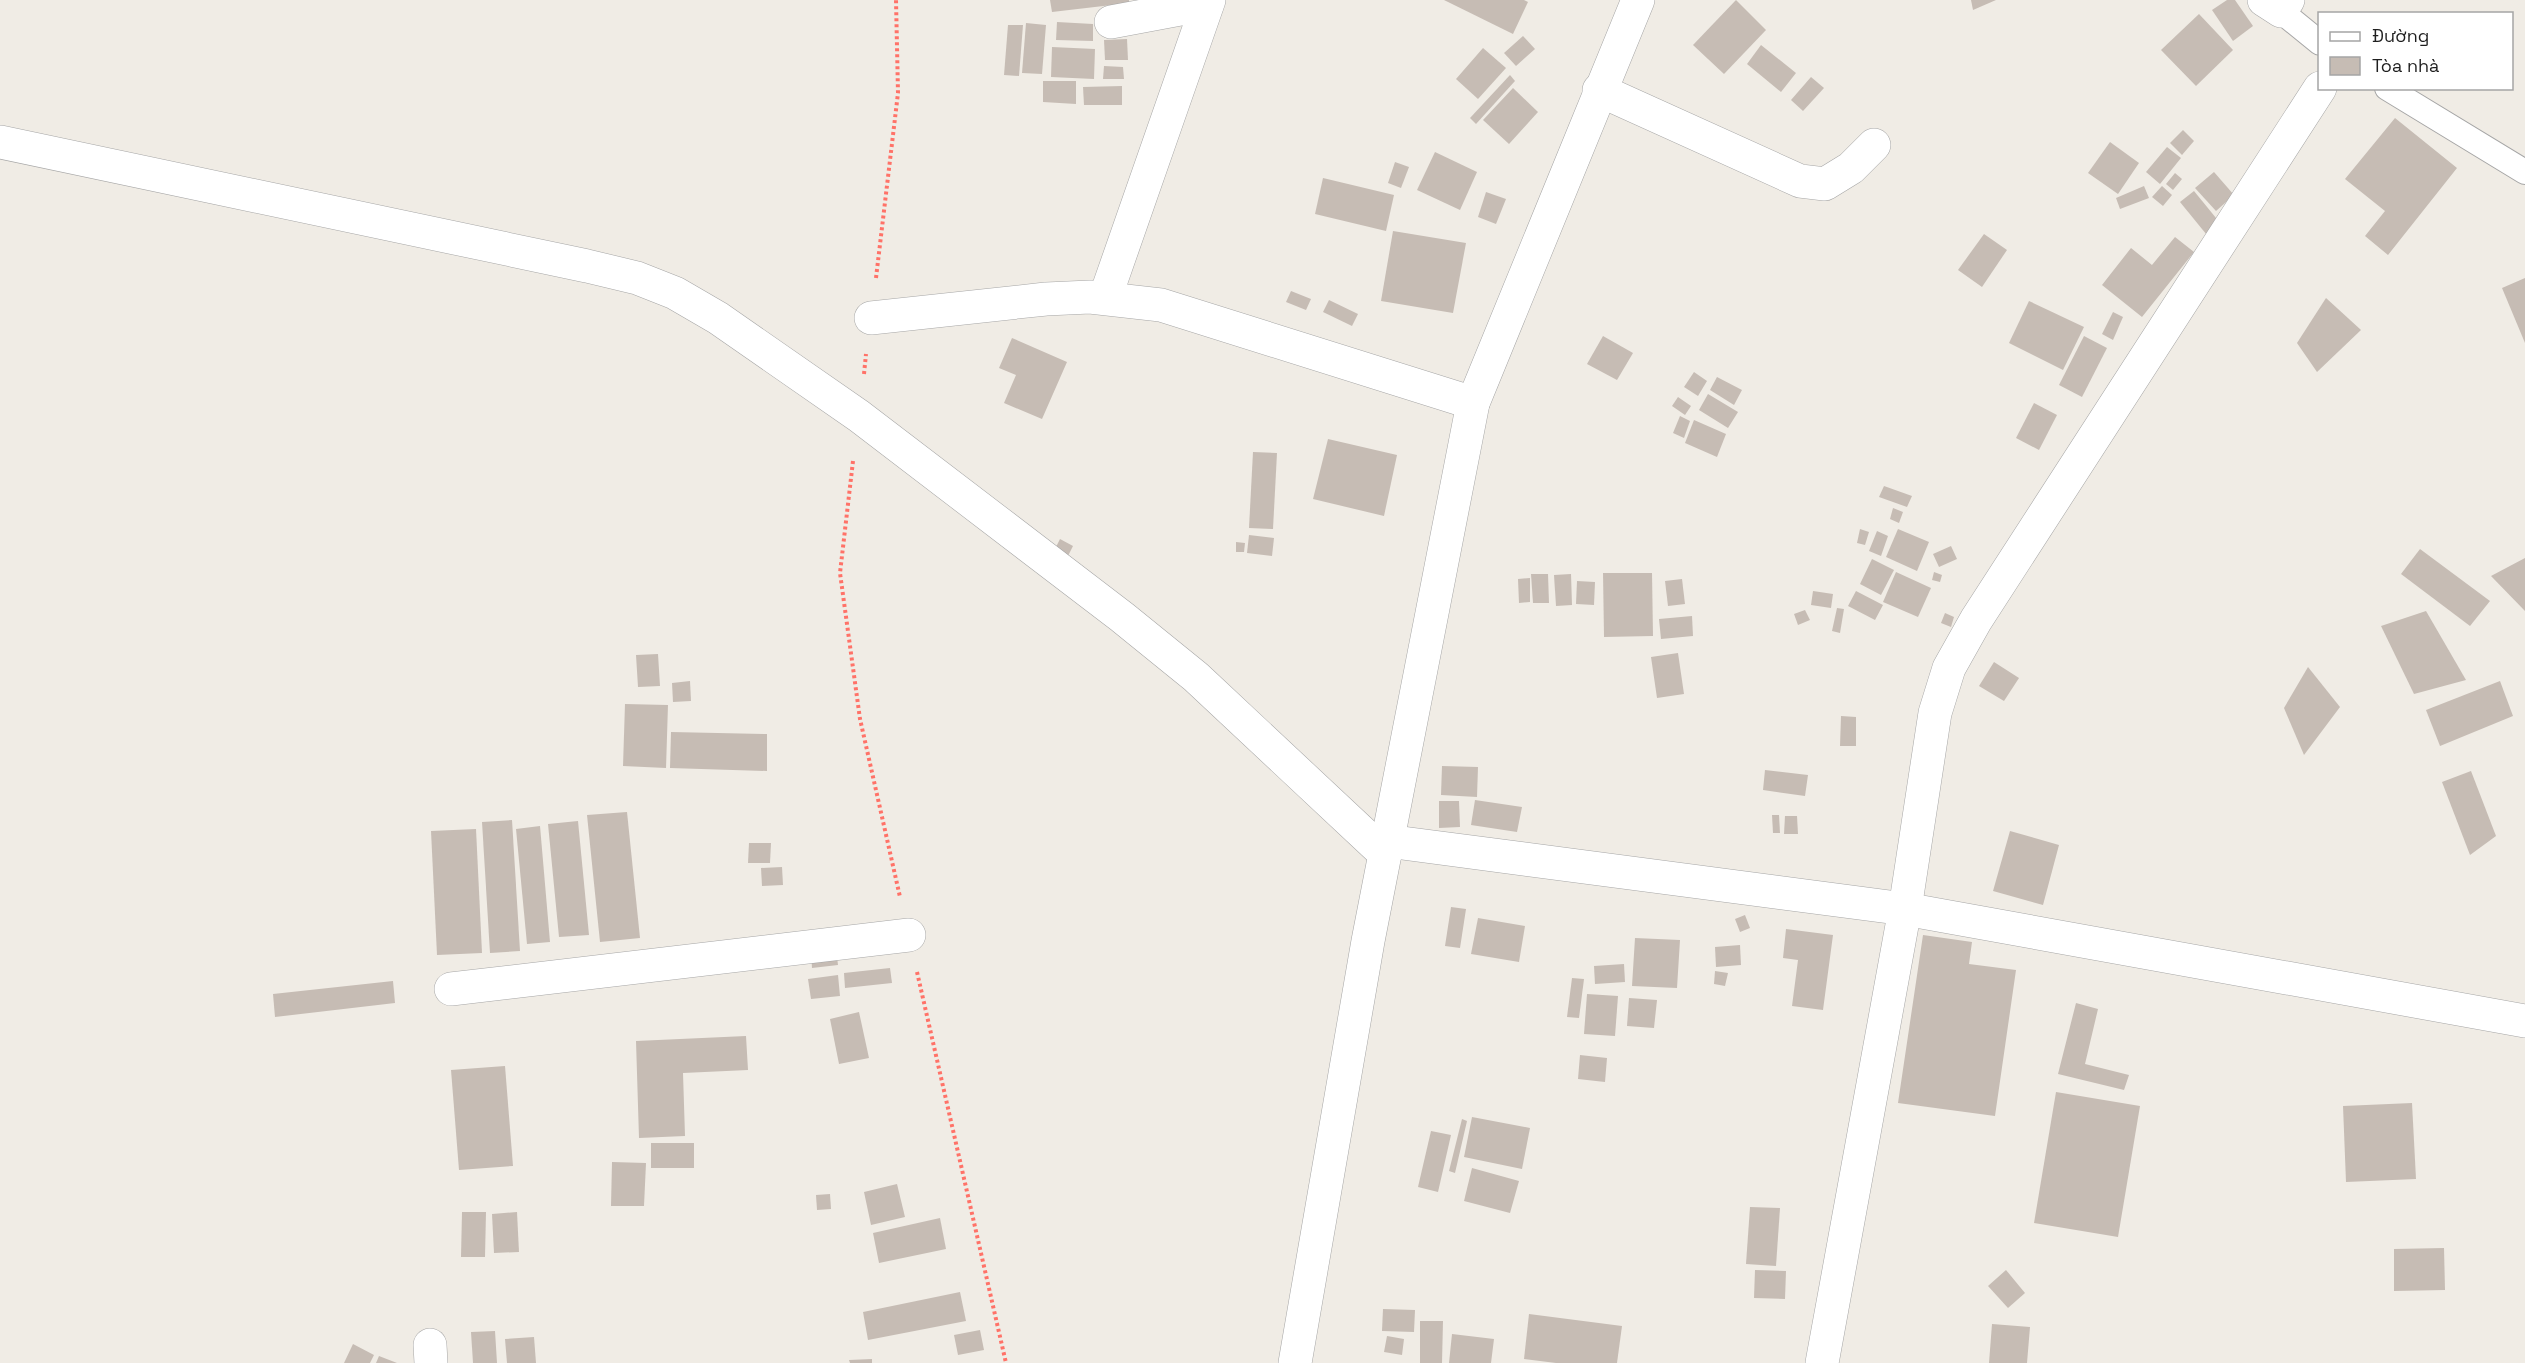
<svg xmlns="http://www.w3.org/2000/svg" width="2525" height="1363" viewBox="0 0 2525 1363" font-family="'Space Grotesk',sans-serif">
<rect width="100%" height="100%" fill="#f0ece5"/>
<g fill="#c6bcb4">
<polygon points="1050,0 1129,0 1129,3 1052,12"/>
<polygon points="1444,0 1524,0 1528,2 1513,34"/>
<polygon points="1736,0 1766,30 1724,74 1693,45"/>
<polygon points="1971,0 1996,0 1973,10"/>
<polygon points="2227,0 2235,0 2253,26 2233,41 2212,10"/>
<polygon points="2199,14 2233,50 2196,86 2161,50"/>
<polygon points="1057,22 1093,24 1093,41 1056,40"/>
<polygon points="1026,23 1046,25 1042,74 1022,73"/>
<polygon points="1008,25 1023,25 1019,76 1004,75"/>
<polygon points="1523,36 1535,49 1516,66 1504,53"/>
<polygon points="1127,39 1128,60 1105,60 1104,40"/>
<polygon points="1761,45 1796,73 1781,92 1747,64"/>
<polygon points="1052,47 1095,49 1094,79 1051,77"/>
<polygon points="1483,48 1506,68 1478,99 1456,79"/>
<polygon points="1104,66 1123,67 1124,79 1103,79"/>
<polygon points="1510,75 1515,81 1476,124 1470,118"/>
<polygon points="1811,77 1824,88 1803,111 1791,100"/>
<polygon points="1043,81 1076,81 1076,104 1043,102"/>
<polygon points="1122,86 1122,105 1084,105 1083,87"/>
<polygon points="1513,88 1538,112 1509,144 1483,120"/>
<polygon points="2395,118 2457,168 2388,255 2365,236 2385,211 2345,179"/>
<polygon points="2183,130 2194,141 2182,155 2170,143"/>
<polygon points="2110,142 2139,163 2118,194 2088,173"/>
<polygon points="2167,147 2181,158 2160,184 2146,172"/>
<polygon points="1435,152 1477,172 1460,210 1417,190"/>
<polygon points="1395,162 1409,167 1401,188 1388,183"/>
<polygon points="2214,172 2234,195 2216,211 2195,188"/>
<polygon points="2175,173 2182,179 2173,190 2166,184"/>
<polygon points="1323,178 1394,195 1386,231 1315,214"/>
<polygon points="2144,186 2149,198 2120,209 2116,198"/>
<polygon points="2162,186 2172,195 2163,206 2152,197"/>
<polygon points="2194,191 2225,229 2211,240 2180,202"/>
<polygon points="1486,192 1506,199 1496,224 1478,217"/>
<polygon points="1393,231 1466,243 1453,313 1381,301"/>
<polygon points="1984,234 2007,250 1982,287 1958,270"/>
<polygon points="2175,237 2194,252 2142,317 2102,285 2131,248 2152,265"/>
<polygon points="2525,278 2525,343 2502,288"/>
<polygon points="1291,291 1311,299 1306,310 1286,302"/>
<polygon points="2326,298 2361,330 2317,372 2297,343"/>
<polygon points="1329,300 1358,314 1352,326 1323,312"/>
<polygon points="2029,301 2084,327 2063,370 2009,343"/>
<polygon points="2113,312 2123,317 2113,340 2102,334"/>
<polygon points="1603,336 1633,353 1617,380 1587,364"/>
<polygon points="2084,336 2107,348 2082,397 2059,385"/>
<polygon points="1012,338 1067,362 1042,419 1004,403 1016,375 999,368"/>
<polygon points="1694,372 1707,381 1698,396 1684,387"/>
<polygon points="1717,377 1742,390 1734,405 1710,390"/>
<polygon points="1708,394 1738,412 1728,428 1699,410"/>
<polygon points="1678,397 1691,406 1685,415 1672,406"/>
<polygon points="2034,403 2057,415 2039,450 2016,438"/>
<polygon points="1680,416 1690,421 1684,438 1673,433"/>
<polygon points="1694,420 1726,434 1717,457 1685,443"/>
<polygon points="1328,439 1397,455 1384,516 1313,499"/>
<polygon points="1253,452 1277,453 1273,529 1249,528"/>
<polygon points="1884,486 1912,496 1907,507 1879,497"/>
<polygon points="1893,508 1903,512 1899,523 1890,519"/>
<polygon points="1860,529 1869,532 1865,545 1857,543"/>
<polygon points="1898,529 1929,542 1917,571 1886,557"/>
<polygon points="1877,531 1888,536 1881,556 1869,551"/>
<polygon points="1249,535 1274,538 1272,556 1247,553"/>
<polygon points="1060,539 1073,546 1065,562 1052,555"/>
<polygon points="1236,542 1245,543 1244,552 1236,552"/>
<polygon points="1951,546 1957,559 1939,567 1933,554"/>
<polygon points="2420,549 2490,601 2470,626 2401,574"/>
<polygon points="2525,558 2525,611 2491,576"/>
<polygon points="1872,559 1894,570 1881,595 1860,584"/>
<polygon points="1896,572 1931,588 1918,617 1883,602"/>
<polygon points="1934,572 1942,575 1940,582 1932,580"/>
<polygon points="1603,573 1652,573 1653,636 1604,637"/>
<polygon points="1531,574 1548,574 1549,603 1533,603"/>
<polygon points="1571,574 1572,605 1556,606 1554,575"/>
<polygon points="1530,578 1530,602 1519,603 1518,579"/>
<polygon points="1682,579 1685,604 1668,606 1665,581"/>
<polygon points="1577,581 1595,582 1594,605 1576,604"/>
<polygon points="1813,591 1833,594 1831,608 1811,605"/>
<polygon points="1856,591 1883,605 1875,620 1848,606"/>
<polygon points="1837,608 1844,609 1840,633 1832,631"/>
<polygon points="1805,610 1810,620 1798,625 1794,614"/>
<polygon points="2426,611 2466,680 2414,694 2381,626"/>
<polygon points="1945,613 1954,617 1951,627 1941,623"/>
<polygon points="1692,616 1693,636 1661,639 1659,619"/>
<polygon points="1678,653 1684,694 1657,698 1651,657"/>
<polygon points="658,654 660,686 638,687 636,655"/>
<polygon points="1994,662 2019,678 2004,701 1979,686"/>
<polygon points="2308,667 2340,707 2304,755 2284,708"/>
<polygon points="690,681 691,701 673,702 672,683"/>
<polygon points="2500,681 2513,716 2440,746 2426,710"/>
<polygon points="625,704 668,705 666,768 623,766"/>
<polygon points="1841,716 1856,717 1856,746 1840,746"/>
<polygon points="671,732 767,734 767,771 670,768"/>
<polygon points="1442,766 1478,767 1477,797 1441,795"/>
<polygon points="1765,770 1808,775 1805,796 1763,790"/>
<polygon points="2471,771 2496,836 2470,855 2442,782"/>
<polygon points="1475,800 1522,807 1517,832 1471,825"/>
<polygon points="1439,801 1459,801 1460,827 1439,828"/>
<polygon points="627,812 640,938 600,942 587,815"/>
<polygon points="1772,815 1779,815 1780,833 1773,833"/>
<polygon points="1785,816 1797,816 1798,834 1784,834"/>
<polygon points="512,820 520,951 490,953 482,822"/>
<polygon points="578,821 589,935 559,937 548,824"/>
<polygon points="540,826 550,942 527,944 516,829"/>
<polygon points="476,829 482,953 437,955 431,831"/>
<polygon points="2010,831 2059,845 2043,905 1993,891"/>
<polygon points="749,843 771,843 770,863 748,863"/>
<polygon points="782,867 783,885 762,886 761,868"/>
<polygon points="1451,907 1466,909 1460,948 1445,946"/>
<polygon points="1745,915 1750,928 1740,932 1735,919"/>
<polygon points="1478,918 1525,926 1519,962 1471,954"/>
<polygon points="1786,929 1833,935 1823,1010 1792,1006 1798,960 1783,958"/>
<polygon points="1923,935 1972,942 1969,964 2016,970 1995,1116 1898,1103"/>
<polygon points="1635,938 1680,940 1677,988 1632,986"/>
<polygon points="1740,945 1741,965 1716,967 1715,947"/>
<polygon points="836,949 838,965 812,968 811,952"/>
<polygon points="1624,964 1625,982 1595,984 1594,966"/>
<polygon points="890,968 892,983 845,988 844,973"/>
<polygon points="1715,971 1728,973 1725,986 1714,984"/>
<polygon points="838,975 840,996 811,999 808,979"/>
<polygon points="1572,978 1584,979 1579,1018 1567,1017"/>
<polygon points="393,981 395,1003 275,1017 273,994"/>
<polygon points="1587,994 1618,996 1615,1036 1584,1034"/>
<polygon points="1629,998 1657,1000 1654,1028 1627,1026"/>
<polygon points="2076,1003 2098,1009 2085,1064 2129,1075 2124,1090 2058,1074"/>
<polygon points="859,1012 869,1058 839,1064 830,1019"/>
<polygon points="746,1036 748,1070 683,1073 685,1136 639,1138 636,1041"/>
<polygon points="1580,1055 1607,1058 1605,1082 1578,1079"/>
<polygon points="505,1066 513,1166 459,1170 451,1070"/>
<polygon points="2056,1092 2140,1106 2118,1237 2034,1223"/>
<polygon points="2412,1103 2416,1179 2346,1182 2343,1106"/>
<polygon points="1472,1117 1530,1128 1522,1169 1464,1157"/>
<polygon points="1462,1119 1467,1121 1455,1173 1449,1171"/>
<polygon points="1431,1131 1451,1135 1438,1192 1418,1187"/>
<rect x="651" y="1143" width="43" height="25"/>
<polygon points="612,1162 646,1163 644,1206 611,1206"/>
<polygon points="1472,1168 1519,1181 1510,1213 1464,1201"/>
<polygon points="897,1184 905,1217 871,1225 864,1192"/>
<polygon points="830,1194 831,1209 817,1210 816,1195"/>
<polygon points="1750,1207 1780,1208 1776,1266 1746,1264"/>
<polygon points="462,1212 486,1212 485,1257 461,1257"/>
<polygon points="517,1212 519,1252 494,1253 492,1214"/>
<polygon points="940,1218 946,1249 879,1263 873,1233"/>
<polygon points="2444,1248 2445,1290 2394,1291 2394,1249"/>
<polygon points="1755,1270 1786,1271 1785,1299 1754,1298"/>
<polygon points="2006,1270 2025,1293 2008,1308 1988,1286"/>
<polygon points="960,1292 966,1321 868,1340 863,1312"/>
<polygon points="1383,1309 1415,1310 1414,1332 1382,1331"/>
<polygon points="1529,1314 1622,1326 1617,1363 1556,1363 1524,1359"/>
<polygon points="1420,1321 1443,1321 1442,1363 1420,1363"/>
<polygon points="1992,1324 2030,1327 2027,1363 1989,1363"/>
<polygon points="980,1330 984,1350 958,1355 954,1335"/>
<polygon points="495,1331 497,1363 473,1363 471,1332"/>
<polygon points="1452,1334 1494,1339 1491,1363 1449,1363"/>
<polygon points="1387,1336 1404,1339 1402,1355 1384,1352"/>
<polygon points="534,1337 536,1363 507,1363 505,1339"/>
<polygon points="353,1344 374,1355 370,1363 344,1363"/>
<polygon points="379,1356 397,1363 376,1363"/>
<polygon points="872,1359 872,1363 850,1363 849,1360"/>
</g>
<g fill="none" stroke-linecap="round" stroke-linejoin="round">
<defs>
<g id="service">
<polyline points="2277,8 2320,43"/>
<polyline points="2387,88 2525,172"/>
</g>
<g id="minor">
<polyline points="2264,0 2281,11 2288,0"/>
<polyline points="1111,22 1207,4"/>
<polyline points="1599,90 1800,181 1825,184 1851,168 1874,145"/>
<polyline points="0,142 587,266 637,278 675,293 718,318 859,416 1122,617 1196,677 1385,854"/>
<polyline points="1105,298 1209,0"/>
<polyline points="871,318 1046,299 1090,297 1161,305 1473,403"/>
<polyline points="1387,841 1905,909 2525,1021"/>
<polyline points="451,989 909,935"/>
<polyline points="430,1345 431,1363"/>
<polyline points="1295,1363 1368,941 1473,403 1638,0"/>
<polyline points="1822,1363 1905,909 1935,713 1949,668 1976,620 2320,88"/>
</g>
</defs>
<use href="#service" stroke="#a6a6a6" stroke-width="26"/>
<use href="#minor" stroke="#a6a6a6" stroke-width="34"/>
<g stroke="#ff7268" stroke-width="4" stroke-dasharray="3 3" stroke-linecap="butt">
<polyline points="876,278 898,93 896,0"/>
<polyline points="864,374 866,354"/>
<polyline points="853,461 840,573 860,719 900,897"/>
<polyline points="917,972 1006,1363"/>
</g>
<use href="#service" stroke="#fff" stroke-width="24"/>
<use href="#minor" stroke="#fff" stroke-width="33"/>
</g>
<rect x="2318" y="12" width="195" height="78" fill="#ffffff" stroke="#a5a5a5" stroke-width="1.5"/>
<rect x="2330" y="32" width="30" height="9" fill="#ffffff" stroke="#a5a5a5" stroke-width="1.5"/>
<text x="2372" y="42" font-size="18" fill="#1f1f1f">Đường</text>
<rect x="2330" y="57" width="30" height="18" fill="#c6bcb4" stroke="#a5a5a5" stroke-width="1.5"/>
<text x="2372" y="72" font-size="18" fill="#1f1f1f">Tòa nhà</text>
</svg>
